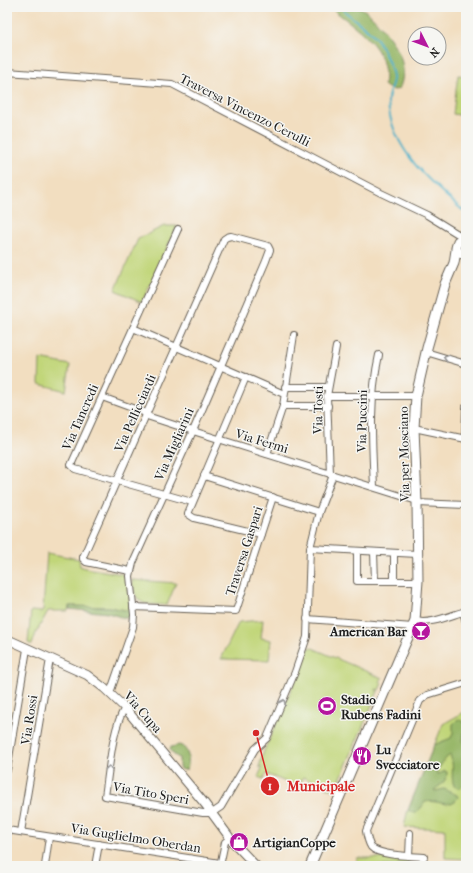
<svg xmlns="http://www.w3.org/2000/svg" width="473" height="873" viewBox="0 0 473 873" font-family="'IM FELL French Canon',serif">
<rect width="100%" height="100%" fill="#f6f6f2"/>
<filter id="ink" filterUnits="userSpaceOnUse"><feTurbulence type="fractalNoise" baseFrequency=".025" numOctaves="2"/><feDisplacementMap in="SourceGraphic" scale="8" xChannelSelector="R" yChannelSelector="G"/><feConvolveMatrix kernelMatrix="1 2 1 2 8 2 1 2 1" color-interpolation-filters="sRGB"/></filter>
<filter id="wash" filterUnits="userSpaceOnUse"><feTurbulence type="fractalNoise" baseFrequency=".012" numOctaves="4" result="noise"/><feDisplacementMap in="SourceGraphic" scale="16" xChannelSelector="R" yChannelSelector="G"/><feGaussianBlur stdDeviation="0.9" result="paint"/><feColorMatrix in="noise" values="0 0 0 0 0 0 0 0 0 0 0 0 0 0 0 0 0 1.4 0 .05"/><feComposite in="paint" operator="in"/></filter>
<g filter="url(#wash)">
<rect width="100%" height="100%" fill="#f2dec0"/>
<g fill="#c1d679" stroke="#6e794a">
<polygon points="458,75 466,76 466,116 453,114"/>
<polygon points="164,226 177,226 142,302 115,290 138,239"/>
<polygon points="40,359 70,365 66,391 39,384"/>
<polygon points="47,553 79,559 80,566 85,568 122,574 127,579 128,582 131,611 109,607 69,606 68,611 48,611 36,633 32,645 28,643 31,611 42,612 43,610"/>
<path d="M 132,580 L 176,583 L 167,605 C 143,604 136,607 132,580 Z"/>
<polygon points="263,620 261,638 271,640 269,660 221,659 239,622"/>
<polygon points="310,647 382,678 380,682 382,683 379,690 376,689 376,690 378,691 336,789 333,790 303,777 299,787 266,774 263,779 258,777 262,768 259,767 264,751"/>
<polygon points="466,711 466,859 445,858 445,829 404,827 407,813 443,724"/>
<rect x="357" y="858" width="52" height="8"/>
</g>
<g fill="#98b769" stroke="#5a6a42">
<path d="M 330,7 C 339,7 349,5 358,7 C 370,9 396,44 400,56 C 404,66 404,79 399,89 C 393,91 389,89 384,85 C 391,47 355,28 330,7 Z"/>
<polygon points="69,606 109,607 131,611 131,614 128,618 124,618 108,613 69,609"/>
<path d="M 458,719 L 464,722 L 465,726 L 463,741 L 466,745 L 466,782 L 461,788 L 458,788 L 454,786 C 450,776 455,766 450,755 L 444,760 L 436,773 L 439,774 L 445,771 L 447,772 C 447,781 441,785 434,790 L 436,791 L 444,789 L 457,795 L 458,798 C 447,810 439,799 425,802 L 421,808 L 415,813 L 408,810 L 434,745 L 451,738 L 453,733 L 453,724 Z"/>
<path d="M 179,745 C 189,747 190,761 187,769 L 184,770 L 180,769 L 179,767 L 179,758 L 174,755 L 170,750 L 171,747 Z"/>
</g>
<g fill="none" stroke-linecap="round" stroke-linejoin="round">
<path stroke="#4ab1c9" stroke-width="2" d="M 341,7 C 351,20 371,28 379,42 C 383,50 394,71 393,79 C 392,87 387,95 388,103 C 392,151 432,184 466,213"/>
</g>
</g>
<g filter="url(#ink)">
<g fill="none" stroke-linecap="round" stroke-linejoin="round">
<defs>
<g id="minor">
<polyline points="7,72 172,84 381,193 427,215 466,239"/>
<polyline points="178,229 71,465 75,469 192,502"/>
<polyline points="133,328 284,394"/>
<polyline points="426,352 466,364"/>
<polyline points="246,377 188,514 194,518 261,534"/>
<polyline points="285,387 328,387"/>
<polyline points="327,396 416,396"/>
<polyline points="102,397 143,412 150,417 193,431 417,501"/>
<polyline points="283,406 328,406"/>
<polyline points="414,428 466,439"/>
<polyline points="465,439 466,407"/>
<polyline points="267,454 283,406 294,335"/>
<polyline points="330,474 327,396 336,347"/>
<polyline points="204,476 319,512"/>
<path d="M 374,487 C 372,442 369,399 379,355"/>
<polyline points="417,503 466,505"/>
<polyline points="310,548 417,554"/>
<polyline points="357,551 357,581 418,581"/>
<polyline points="374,552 375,581"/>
<polyline points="394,553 394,580"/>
<polyline points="133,607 236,611 273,497"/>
<polyline points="463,612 466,622"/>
<polyline points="307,619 413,627"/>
<path d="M 415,621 C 431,625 451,615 466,611"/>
<polyline points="110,693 133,627 134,615 130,576 133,563 193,431 266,261 270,250 268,246 231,236 227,237 224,239 83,557 83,559 86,562 130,571"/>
<path d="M 125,708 C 112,727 109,772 105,796 L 203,813 L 212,813 L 221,807 L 255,749 L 267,738 L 295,672 L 307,637 L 310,548 L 319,512 L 333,475"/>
<polyline points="7,770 27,649"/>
<polyline points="7,830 220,863"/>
<polyline points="21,832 50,659"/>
<polyline points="409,856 410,833"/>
<path d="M 424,857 C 411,856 379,856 371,847 C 368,842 367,837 366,831 L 420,701 L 427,695 L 466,683"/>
<polyline points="45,866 49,837"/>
<polyline points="95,866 99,844"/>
<polyline points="220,866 225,842 230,838"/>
</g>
<polyline id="tertiary" points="7,639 87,675 104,688 125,708 205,804 233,842 256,866"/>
<g id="secondary">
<polyline points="466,239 458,241 456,248 459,253 466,255"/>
<polyline points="310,866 415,621 418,581 417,503 414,428 416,396 427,348 445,284 454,263 456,250"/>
</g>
</defs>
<use href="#minor" stroke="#676055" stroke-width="8"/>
<use href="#tertiary" stroke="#676055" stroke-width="10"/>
<use href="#secondary" stroke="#676055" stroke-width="11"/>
<use href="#minor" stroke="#fff" stroke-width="6"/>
<use href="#tertiary" stroke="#fff" stroke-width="8"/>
<use href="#secondary" stroke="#fff" stroke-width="9"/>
</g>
<defs><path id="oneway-chevron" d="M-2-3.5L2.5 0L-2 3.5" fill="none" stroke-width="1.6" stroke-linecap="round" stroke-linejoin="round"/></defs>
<g stroke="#999">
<use href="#oneway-chevron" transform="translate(446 358) rotate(-164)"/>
<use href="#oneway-chevron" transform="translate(283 702) rotate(-67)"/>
<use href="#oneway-chevron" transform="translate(109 768) rotate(-81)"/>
</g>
</g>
<defs>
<symbol id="bar-disc" viewBox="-11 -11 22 22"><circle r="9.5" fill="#b5179e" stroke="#f6f6f2"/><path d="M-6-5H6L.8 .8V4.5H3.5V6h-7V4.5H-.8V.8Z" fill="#fff"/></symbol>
<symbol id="stadium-disc" viewBox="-11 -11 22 22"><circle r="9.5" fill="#b5179e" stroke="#f6f6f2"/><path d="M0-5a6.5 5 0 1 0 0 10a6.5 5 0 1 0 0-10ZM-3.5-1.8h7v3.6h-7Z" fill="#fff"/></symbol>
<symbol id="restaurant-disc" viewBox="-11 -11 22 22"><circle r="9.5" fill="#b5179e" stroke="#f6f6f2"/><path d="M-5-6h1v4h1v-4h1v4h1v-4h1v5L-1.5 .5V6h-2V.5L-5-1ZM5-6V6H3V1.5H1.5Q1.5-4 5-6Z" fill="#fff"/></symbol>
<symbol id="shop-disc" viewBox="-11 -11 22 22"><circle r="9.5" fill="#b5179e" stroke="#f6f6f2"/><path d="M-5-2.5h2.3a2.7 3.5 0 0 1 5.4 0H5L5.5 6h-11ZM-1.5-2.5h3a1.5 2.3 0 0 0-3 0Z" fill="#fff"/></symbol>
</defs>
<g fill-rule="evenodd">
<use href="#bar-disc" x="410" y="620" width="22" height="22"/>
<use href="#stadium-disc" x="316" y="695" width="22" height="22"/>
<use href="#restaurant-disc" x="351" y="745" width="22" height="22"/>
<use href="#shop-disc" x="228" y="831" width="22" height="22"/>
</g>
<g text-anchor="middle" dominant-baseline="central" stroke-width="3" stroke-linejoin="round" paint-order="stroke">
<g font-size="13" fill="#1c1c1c" stroke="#f6f6f2">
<text transform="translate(245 110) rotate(27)">Traversa Vincenzo Cerulli</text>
<text transform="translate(318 410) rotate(-89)">Via Tosti</text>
<text transform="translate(135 413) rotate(-66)">Via Pellicciardi</text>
<text transform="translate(80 417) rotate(-66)">Via Tancredi</text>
<text transform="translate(362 421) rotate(-89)">Via Puccini</text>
<text transform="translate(262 441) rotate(17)">Via Fermi</text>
<text transform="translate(174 444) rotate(-66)">Via Migliarini</text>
<text transform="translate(404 454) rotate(-91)">Via per Mosciano</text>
<text transform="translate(244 551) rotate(-72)">Traversa Gaspari</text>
<text transform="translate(143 712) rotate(49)">Via Cupa</text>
<text transform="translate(29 720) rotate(-81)">Via Rossi</text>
<text transform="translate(151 793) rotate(10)">Via Tito Speri</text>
<text transform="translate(136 838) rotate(9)">Via Guglielmo Oberdan</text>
</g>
<g font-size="13" font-weight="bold" fill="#1c1c1c" stroke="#f6f6f2" text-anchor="start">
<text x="407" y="631" text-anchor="end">American Bar</text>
<text x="341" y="699">Stadio<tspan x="341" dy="15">Rubens Fadini</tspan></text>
<text x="376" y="749">Lu<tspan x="376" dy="15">Svecciatore</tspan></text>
<text x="253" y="842">ArtigianCoppe</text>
</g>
</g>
<path fill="none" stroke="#d62828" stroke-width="1.5" d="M256 733L270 786"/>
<g fill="#d62828" stroke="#f6f6f2" stroke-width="1.5">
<circle cx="256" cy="733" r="4"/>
<circle cx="270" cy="786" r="10"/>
</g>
<g font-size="12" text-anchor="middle" font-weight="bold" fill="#fff">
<text x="270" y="790">1</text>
</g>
<g font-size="14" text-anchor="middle" font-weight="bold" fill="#d62828" stroke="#f6f6f2" stroke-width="3" stroke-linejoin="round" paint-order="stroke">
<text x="321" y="791">Municipale</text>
</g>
<rect width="473" height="873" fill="none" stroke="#f6f6f2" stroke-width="24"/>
<g transform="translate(427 46) rotate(132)"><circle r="19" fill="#f6f6f2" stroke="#9f9f9c"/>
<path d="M0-3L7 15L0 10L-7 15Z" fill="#b5179e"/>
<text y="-6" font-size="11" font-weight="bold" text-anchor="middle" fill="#1c1c1c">N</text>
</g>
</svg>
